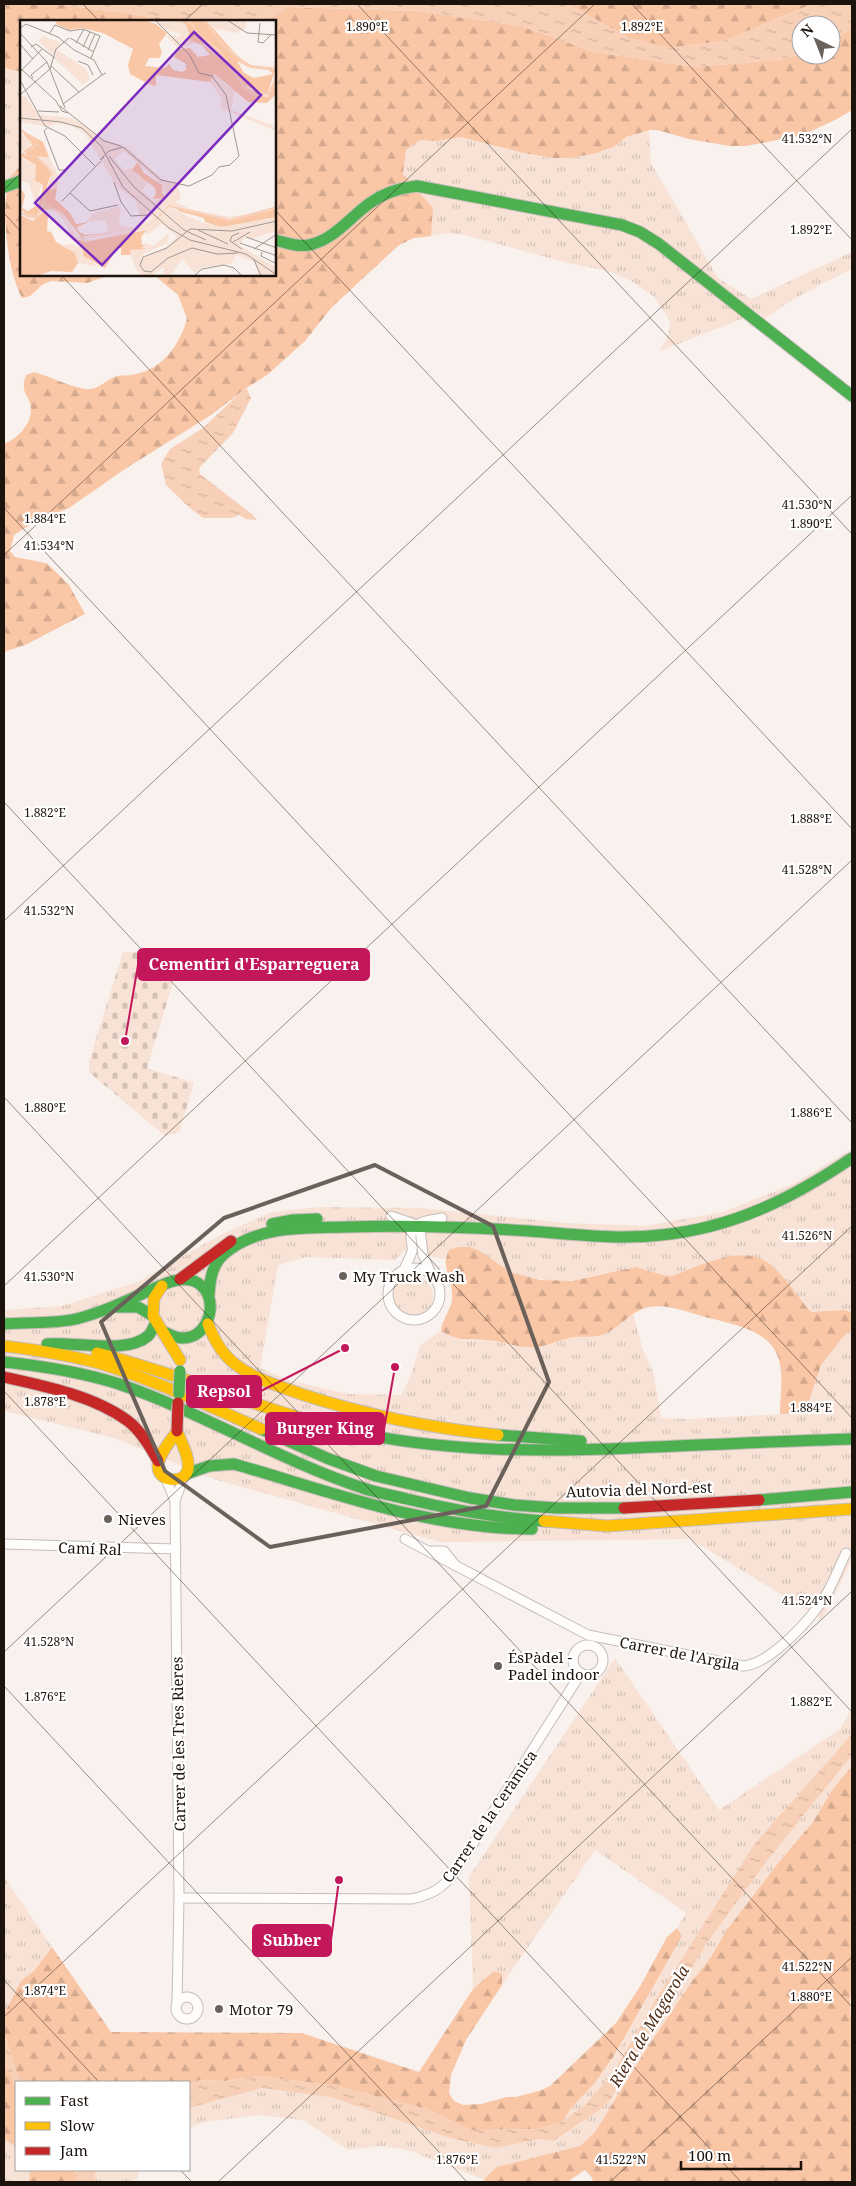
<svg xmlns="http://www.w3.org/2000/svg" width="856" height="2186" viewBox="0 0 856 2186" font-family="'Noto Serif',serif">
<defs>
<pattern id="grass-tufts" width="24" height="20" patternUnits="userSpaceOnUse" patternTransform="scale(1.25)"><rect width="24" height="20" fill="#f8e2d5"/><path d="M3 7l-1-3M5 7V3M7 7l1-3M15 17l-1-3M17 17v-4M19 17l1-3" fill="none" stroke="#d4c1b6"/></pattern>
<pattern id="forest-firs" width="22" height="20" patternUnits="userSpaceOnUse" patternTransform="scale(1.25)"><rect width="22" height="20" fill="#f9c6a6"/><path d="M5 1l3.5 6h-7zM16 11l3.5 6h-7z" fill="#d5a98e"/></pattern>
<pattern id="cemetery-stones" width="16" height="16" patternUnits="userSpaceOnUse" patternTransform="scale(1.25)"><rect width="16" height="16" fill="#f8e2d5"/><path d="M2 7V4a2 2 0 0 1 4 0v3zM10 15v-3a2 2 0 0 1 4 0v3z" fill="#d4c1b6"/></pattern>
<pattern id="water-ripples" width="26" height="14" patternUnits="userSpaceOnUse" patternTransform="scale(1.25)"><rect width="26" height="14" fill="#f8d0b8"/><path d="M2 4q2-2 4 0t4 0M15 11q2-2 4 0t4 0" fill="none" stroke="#d4b29d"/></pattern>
</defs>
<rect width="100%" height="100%" fill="#f8f1ed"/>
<g fill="url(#grass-tufts)">
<polygon points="4,68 21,72 21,166 11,176 4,196"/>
<path d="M 649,130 L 651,163 L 718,278 L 751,299 L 852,252 L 852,269 C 817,286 783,303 752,328 L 744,318 L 660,351 L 669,333 L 670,324 L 667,316 L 653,296 L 633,282 L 609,271 L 568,263 L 465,235 L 448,233 L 431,236 L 433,208 L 403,174 L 406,150 L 420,140 L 437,141 L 461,137 L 543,157 L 571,158 L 605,151 L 626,137 Z"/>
<polygon points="852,1149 852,1312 843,1310 811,1312 789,1284 764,1260 720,1259 672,1276 663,1275 636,1267 562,1282 519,1276 501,1268 478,1250 449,1250 445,1259 404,1251 395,1260 307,1257 278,1265 260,1368 291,1381 349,1394 402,1395 413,1369 420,1345 441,1331 449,1336 467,1341 487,1340 514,1346 523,1346 571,1337 602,1335 633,1313 642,1347 654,1375 661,1418 688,1419 805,1413 821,1365 843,1337 852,1329 852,1560 822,1619 690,1539 440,1542 217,1480 114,1438 4,1411 4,1310 62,1306 140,1281 222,1234 272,1212 321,1207 420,1208 566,1223 645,1226 723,1212 793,1184"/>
<circle cx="413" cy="1296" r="20"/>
<polygon points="615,1658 719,1810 840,1729 852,1708 852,1734 755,1843 656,1999 613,2073 585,2105 563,2121 571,2108 594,2084 615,2056 682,1936 677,1928 686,1913 595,1850 502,1985 502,1974 480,1984 473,1989 469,1877"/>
<polygon points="852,1755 852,1766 833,1789 813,1822 779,1862 726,1931 711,1957 693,1980 649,2045 595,2132 580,2146 497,2167 490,2173 484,2180 408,2150 380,2146 348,2150 303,2120 258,2115 205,2122 189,2128 189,2108 262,2088 330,2097 450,2138 496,2148 539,2139 555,2141 598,2111 610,2100 709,1940 767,1861"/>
<polygon points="4,1877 52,1947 34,1971 21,1981 4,2014"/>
<polygon points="4,2139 16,2147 16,2170 30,2170 29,2182 4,2182"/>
<polygon points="98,2170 138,2170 138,2178 129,2182 96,2182 95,2174"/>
</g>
<g fill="url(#forest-firs)">
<polygon points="4,4 57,4 151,17 252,21 21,21 21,72 4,68"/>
<polygon points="568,4 812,4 724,41 670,48 629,38"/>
<path d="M 288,7 L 417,11 L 521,26 L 594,52 L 695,67 L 786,59 L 801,53 L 801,55 L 831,55 L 831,41 L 852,28 L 852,110 L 837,119 L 803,135 L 746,146 L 730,146 L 689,139 L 657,130 L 649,130 L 626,137 L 613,147 L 597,153 L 571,158 L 553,158 L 524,153 L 461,137 L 437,141 L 420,140 L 406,150 L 403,174 L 433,208 L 431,236 L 414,238 L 399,245 L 332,307 L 305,341 L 267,375 L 245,389 L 211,415 L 125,469 L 69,508 L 28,526 L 14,535 L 10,551 L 15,557 L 46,563 L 52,568 L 69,585 L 85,614 L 25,645 L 4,652 L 4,444 C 18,438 31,425 31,409 C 31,395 19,395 26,375 L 34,372 C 51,377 68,386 85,389 C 98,391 105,380 117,376 C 123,375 130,376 136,374 C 163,369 181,343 187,318 L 178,295 L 154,275 L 275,275 L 275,21 L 265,21 Z"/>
<path d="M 21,166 L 21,275 L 110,275 L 87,283 L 52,281 L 43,284 L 30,296 L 22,298 C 7,270 0,207 10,177 C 13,173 18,169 21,166 Z"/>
<path d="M 459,1247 L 469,1247 L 478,1250 L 510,1272 L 540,1280 L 571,1281 L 636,1267 L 663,1275 L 672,1276 C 700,1266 745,1242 771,1265 C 787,1279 798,1297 811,1312 L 843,1310 L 852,1312 L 852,1329 L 843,1337 L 821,1365 L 805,1413 L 780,1414 C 780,1398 783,1381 780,1365 C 775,1330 732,1324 705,1317 C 688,1312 667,1304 649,1307 C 630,1311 621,1327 604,1334 C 595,1338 583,1336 574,1337 C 561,1339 550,1345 537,1347 C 520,1349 505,1342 488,1340 C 467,1338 462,1343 441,1331 C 442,1318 452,1310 452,1297 C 453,1280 440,1268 449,1250 Z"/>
<polygon points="852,1766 852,1981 850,2001 852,2042 852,2182 593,2182 592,2178 585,2170 567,2182 486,2182 484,2180 490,2173 497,2167 580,2146 595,2132 649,2045 693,1980 711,1957 726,1931 779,1862 813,1822 833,1789"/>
<polygon points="677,1928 682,1936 614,2056 594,2084 571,2108 563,2121 537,2129 471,2130 427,2109 336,2086 259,2076 225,2081 200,2080 189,2085 189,2082 23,2082 16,2071 4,2033 4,2014 21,1981 34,1971 52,1947 111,2032 302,2033 419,2072 473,1989 494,1971 502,1974 502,1985 466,2040 451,2075 449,2093 454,2101 463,2105 481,2104 507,2097 516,2097 542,2090 550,2086 616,2023 641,1985 667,1937"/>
<polygon points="4,2061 16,2086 16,2147 4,2139"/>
<polygon points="30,2170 74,2170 78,2182 29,2182"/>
</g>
<polygon fill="url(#cemetery-stones)" points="123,952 182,953 147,1068 194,1083 179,1132 165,1136 89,1072 89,1062"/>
<g fill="url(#water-ripples)">
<polygon points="57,4 568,4 629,38 670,48 724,41 812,4 852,4 852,28 831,41 831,25 801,25 801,53 786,59 695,67 594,52 521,26 417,11 288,7 265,21 252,21 151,17"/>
<polygon points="246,387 251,398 233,433 199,468 200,474 253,515 257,520 246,519 239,515 232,518 203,518 191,509 166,485 161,464 170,449 203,428"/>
<polygon points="852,1734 852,1755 767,1861 709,1940 610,2100 598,2111 554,2141 539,2139 496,2148 450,2138 330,2097 262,2088 189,2108 189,2085 200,2080 225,2081 259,2076 336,2086 427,2109 471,2130 537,2129 563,2121 585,2105 613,2073 656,1999 755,1843"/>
<polygon points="4,2033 16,2071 23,2082 16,2082 16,2086 4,2061"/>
<polygon points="74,2170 98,2170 95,2174 96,2182 78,2182"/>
</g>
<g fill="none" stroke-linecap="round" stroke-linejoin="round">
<defs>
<g id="street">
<polyline points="391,1216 417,1225 420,1229 423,1255 431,1274"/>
<circle cx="414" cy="1294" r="26"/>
<path d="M 404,1270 C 406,1263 411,1257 412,1251 C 413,1246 411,1243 411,1238 C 410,1221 430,1220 442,1218"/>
<polyline points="166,1479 175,1501"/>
<path d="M 405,1539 L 588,1635 L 743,1666 C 767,1665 803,1627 817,1608 C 830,1593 837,1571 846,1553"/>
<polyline points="4,1544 176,1549"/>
<polyline points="429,1551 444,1551 456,1566"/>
<circle cx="588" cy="1660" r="15"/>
<path d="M 179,1898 L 411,1899 C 431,1895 442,1889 455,1872 L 581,1673"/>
<circle cx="187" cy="2008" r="11"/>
<polyline points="177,2004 179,1898 175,1501 184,1476"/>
</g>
<g id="fast">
<polyline points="4,187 21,181"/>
<path d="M 275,240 C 286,243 298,247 309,245 C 334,240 350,217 370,203 C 384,193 399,188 417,186 L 622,225 L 640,232 L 659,244 L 852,396"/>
<polyline points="272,1224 293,1220 317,1219"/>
<path d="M 209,1295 C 210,1279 212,1265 224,1254 C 257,1225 306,1228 347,1227 C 408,1225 468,1227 529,1231 C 573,1234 617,1240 661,1235 C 733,1228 793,1198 852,1158"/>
<polyline points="117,1307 138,1307 153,1316"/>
<path d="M 4,1324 C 27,1322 54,1324 76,1319 C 100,1313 122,1303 144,1293 C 159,1287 178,1275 194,1281 C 222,1293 211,1339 182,1338 C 176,1338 169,1334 164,1332"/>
<path d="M 47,1344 C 75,1341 126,1355 148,1336 C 152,1332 154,1326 156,1322"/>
<path d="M 4,1362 C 43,1366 81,1372 119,1384 C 203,1413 279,1460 363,1488 C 377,1493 392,1495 407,1499 C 453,1510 497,1518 544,1521"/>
<polyline points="261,1429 329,1459 376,1476 470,1498 514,1505 556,1508 624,1508"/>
<path d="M 349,1431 C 442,1452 537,1452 632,1448 C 705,1445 779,1441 852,1439"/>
<polyline points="498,1435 581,1441"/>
<path d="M 186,1474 L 209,1466 L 234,1464 C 332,1492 429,1529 532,1529"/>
<polyline points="759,1500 852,1492"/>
</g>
<g id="slow">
<polyline points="162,1286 154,1298 153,1316 180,1360"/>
<path d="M 208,1324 C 214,1340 222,1354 235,1364 C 254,1379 279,1386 301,1394 C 365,1415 431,1428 498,1435"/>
<path d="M 4,1346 C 37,1350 70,1355 102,1364 C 157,1381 209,1406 261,1429"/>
<path d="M 97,1353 C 182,1374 263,1411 349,1431"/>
<path d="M 177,1431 C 181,1442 190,1457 188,1469 C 185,1485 157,1482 158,1466 C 159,1453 171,1441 177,1431 Z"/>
<polyline points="544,1521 607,1526 852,1509"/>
</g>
<g id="jam">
<polyline points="180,1279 231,1241"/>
<path d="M 4,1377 C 45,1386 94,1396 128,1421 C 141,1431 150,1446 158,1461"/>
<polyline points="624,1508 759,1500"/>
</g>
</defs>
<use href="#street" stroke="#c5bdb8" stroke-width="11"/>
<use href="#fast" stroke="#c5bdb8" stroke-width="13"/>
<use href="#slow" stroke="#c5bdb8" stroke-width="13"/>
<use href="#jam" stroke="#c5bdb8" stroke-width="13"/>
<use href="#street" stroke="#fefdfc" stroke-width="9"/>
<use href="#fast" stroke="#4caf50" stroke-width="11"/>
<use href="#slow" stroke="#ffc107" stroke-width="11"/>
<use href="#jam" stroke="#c62828" stroke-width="11"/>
<defs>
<polyline id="fast-bridge" points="179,1394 180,1371"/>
<polyline id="jam-bridge" points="177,1431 178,1403"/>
</defs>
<use href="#fast-bridge" stroke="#c5bdb8" stroke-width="13" stroke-linecap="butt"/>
<use href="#jam-bridge" stroke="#c5bdb8" stroke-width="13" stroke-linecap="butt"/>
<use href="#fast-bridge" stroke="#4caf50" stroke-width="11"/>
<use href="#jam-bridge" stroke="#c62828" stroke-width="11"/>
</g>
<path fill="none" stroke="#6a615b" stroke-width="4" stroke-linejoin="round" d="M 375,1165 L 493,1226 L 549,1382 L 486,1506 L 270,1547 L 165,1471 L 101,1322 L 224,1218 Z"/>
<path fill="none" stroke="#1d130d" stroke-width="1" stroke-opacity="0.45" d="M 83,4 L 99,21M 357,4 L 852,534M 632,4 L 852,240M 184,21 L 203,4M 4,190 L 21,173M 275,210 L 852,829M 4,213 L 21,232M 61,275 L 852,1123M 4,508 L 852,1418M 4,555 L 595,4M 4,802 L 852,1712M 4,921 L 852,129M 4,1097 L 852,2007M 4,1286 L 852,495M 4,1391 L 741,2182M 4,1652 L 852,860M 4,1686 L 467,2182M 4,1980 L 99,2082M 4,2017 L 852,1226M 180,2170 L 192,2182M 218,2182 L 852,1591M 610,2182 L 852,1957"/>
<g fill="#6a615b" stroke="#fff" stroke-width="2">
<circle cx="343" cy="1276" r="5"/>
<circle cx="108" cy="1519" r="5"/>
<circle cx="498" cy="1666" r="5"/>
<circle cx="219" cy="2009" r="5"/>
</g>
<g text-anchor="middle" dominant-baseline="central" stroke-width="4.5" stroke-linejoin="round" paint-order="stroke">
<g font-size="15" fill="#1d130d" stroke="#fff" text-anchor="start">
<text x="353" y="1276">My Truck Wash</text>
<text x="118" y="1519">Nieves</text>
<text x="508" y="1657">ÉsPàdel -<tspan x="508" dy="17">Padel indoor</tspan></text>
<text x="229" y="2009">Motor 79</text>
</g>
<g font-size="15" fill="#1d130d" stroke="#fff">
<text transform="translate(639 1489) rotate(-2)">Autovia del Nord-est</text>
<text transform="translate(90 1548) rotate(2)">Camí Ral</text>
<text transform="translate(680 1653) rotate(11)">Carrer de l'Argila</text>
<text transform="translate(178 1744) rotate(-91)">Carrer de les Tres Rieres</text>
<text transform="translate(489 1816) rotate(-56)">Carrer de la Ceràmica</text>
</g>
<g font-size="16" font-style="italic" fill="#522f18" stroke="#fff">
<text transform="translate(649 2026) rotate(-59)">Riera de Magarola</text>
</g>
</g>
<g transform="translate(20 20)">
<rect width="256" height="256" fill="#f8f1ed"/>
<path d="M 133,0 L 160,0 L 166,5 L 168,15 L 175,23 L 159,29 L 145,14 L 159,17 L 160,13 L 149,11 ZM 186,0 L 227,0 L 225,9 L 216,13 L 196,9 ZM 196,54 L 207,66 L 215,70 L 211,90 L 252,105 L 256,111 L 200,88 L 202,79 L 190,62 ZM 5,76 L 18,95 L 52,98 L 84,119 L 107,127 L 142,159 L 158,164 L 161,178 L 155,182 L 170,189 L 209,197 L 233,193 L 224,198 L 204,199 L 148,185 L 143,189 L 137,199 L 148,187 L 183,203 L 201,207 L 256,197 L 256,211 L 231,219 L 226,217 L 219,225 L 256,248 L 256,256 L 240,256 L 234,242 L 216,235 L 211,244 L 183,247 L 175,253 L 162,239 L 150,256 L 143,256 L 144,247 L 131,256 L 123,256 L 115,248 L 110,230 L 125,229 L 121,228 L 126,224 L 133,226 L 149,213 L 148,223 L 125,233 L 118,240 L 144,228 L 157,217 L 142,204 L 127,215 L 126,210 L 63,222 L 53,217 L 43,199 L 33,191 L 24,191 L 15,200 L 0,195 L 0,192 L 16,198 L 23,189 L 32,189 L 43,194 L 57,216 L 61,218 L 69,220 L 121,208 L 71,218 L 64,219 L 88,211 L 86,200 L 66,202 L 74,193 L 101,186 L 99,205 L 114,208 L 133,199 L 129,195 L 120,198 L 116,182 L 96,165 L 65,114 L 51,105 L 36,103 L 28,107 L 0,102 L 0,78 ZM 104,131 L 141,164 L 146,178 L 134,181 L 122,171 L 128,161 L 118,156 L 112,148 L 104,150 L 96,141 L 95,138 ZM 0,128 L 3,138 L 16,145 L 15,158 L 22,163 L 16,185 L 9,163 L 0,161 ZM 19,137 L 29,137 L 38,155 L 37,168 L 27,170 L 31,161 L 29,148 ZM 50,224 L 61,227 L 62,235 L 79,247 L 58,243 L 55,233 L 43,225 Z" fill="#f8e2d5" fill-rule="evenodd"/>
<path d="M 37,0 L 124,0 L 136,4 L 147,13 L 139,24 L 142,33 L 139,38 L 129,38 L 125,46 L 145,48 L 149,44 L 153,50 L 162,52 L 166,50 L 166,44 L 154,37 L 159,29 L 170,28 L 178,37 L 190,35 L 182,25 L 171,21 L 166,5 L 160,0 L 164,0 L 172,5 L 184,25 L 206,44 L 231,74 L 248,77 L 256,59 L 256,74 L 247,83 L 228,82 L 195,54 L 190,62 L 136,55 L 136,66 L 129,64 L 110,54 L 108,45 L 113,29 L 83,13 L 62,8 L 49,10 L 36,4 ZM 168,0 L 186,0 L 219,38 L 233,46 L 256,48 L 247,74 L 223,65 L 200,31 L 180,15 ZM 217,41 L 231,48 L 249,50 L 253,54 L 234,58 L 224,53 ZM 0,109 L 23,122 L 29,137 L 5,136 L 7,130 L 14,128 L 11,128 L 4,133 L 5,136 L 17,137 L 31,153 L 25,174 L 27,170 L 37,168 L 35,179 L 50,193 L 56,204 L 69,202 L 57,207 L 58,211 L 65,215 L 86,213 L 61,217 L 43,193 L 25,183 L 25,176 L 17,195 L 11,196 L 0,190 L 0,168 L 5,175 L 2,188 L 8,191 L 19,184 L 23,167 L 21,163 L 15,161 L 16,145 L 1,136 L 5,130 L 12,125 ZM 118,142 L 124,153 L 142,165 L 142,173 L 146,178 L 132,179 L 136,174 L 135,168 L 112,150 ZM 157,188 L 210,201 L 256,189 L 256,197 L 201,207 L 185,202 L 184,198 L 158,191 ZM 23,192 L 28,194 L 27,211 L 31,212 L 36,222 L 55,233 L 58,243 L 52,252 L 31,251 L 17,256 L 0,256 L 0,195 L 13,201 ZM 127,210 L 121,217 L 122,225 L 126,224 L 121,228 L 126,229 L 110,230 L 111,235 L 101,235 L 101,228 L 97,228 L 85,248 L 63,236 L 62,224 L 53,218 L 65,222 Z" fill="#f9c6a6" fill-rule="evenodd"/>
<path d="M 37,30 L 65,48 L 70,59 L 63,65 L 35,39 Z" fill="#f8e2d5"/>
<path d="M 23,16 L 41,23 L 33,35 L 18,21 ZM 0,112 L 12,122 L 3,132 L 0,127 Z" fill="#f8e2d5"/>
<path d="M 164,0 L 171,1 L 180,15 L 200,31 L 227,68 L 247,74 L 256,56 L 256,66 L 250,75 L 235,76 L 223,68 L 206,44 L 178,17 L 172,5 ZM 0,108 L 16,120 L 18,123 L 16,127 L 7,131 L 6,135 L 17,136 L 27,145 L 33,154 L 31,161 L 25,175 L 25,183 L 43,193 L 64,218 L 123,208 L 132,203 L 148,185 L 210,199 L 257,186 L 256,189 L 210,201 L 148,187 L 137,200 L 126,207 L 62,219 L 43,194 L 32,189 L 23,189 L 16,198 L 7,197 L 0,192 L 17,195 L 32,156 L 17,137 L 4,136 L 7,129 L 17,123 Z" fill="#f8d0b8"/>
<path fill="none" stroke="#f8d0b8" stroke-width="2.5" d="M 184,0 L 202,24 L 228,46 L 257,49"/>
<path fill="none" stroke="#a09893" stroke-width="1" d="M 207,0 L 227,13 L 257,15M 240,3 L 238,22 L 243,23 L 251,15M 0,8 L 6,4 L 38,17 L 54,30 L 74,40 L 82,55 L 86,53M 0,13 L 27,42 L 45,88M 29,14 L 35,5 L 50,11 L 63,9 L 80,16 L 71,38M 50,18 L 74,32M 56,23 L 64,9M 0,24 L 13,39M 11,27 L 16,24 L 35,38M 63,27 L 70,12M 68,30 L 75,14M 58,41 L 68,45 L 73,55M 31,46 L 59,72M 0,48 L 36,81 L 42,91 L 48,93M 0,52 L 22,29M 13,58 L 11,55 L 27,42M 0,60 L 25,106 L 45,116 L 75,146M 0,75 L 30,49 L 36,29 L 49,18M 43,84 L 82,55M 40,86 L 84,121 L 101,126M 18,91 L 39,92M 0,98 L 41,102 L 62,108 L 81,126 L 103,167 L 149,208 L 170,220 L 226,234 L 257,255M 27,108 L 24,111 L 39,150 L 45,150 L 61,132M 89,136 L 114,167 L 164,210 L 186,220M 84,137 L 80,140 L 89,131 L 103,127 L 141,160 L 169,166 L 192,155 L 199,147 L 210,145 L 219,136 L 206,75 L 192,56 L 179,53 L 169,34 L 135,0M 94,162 L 101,182 L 111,196 L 127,195M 50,173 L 70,191 L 98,185M 42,181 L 81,141M 178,210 L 208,224M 219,213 L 212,216 L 210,221 L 222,229M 226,217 L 257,228M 213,222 L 230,212M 220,223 L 257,236M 234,229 L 257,214M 242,232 L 241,236 L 257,244M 218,233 L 197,234 L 172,228 L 148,238 L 131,252 L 124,251 L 120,245 L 123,237 L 147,228 L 170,209 L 212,211 L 257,201M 234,240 L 241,256M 174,256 L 182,249 L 204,245 L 214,248 L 222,256"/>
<path fill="#7b2cbf" fill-opacity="0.15" stroke="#7b2cbf" stroke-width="2.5" d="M 174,12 L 241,75 L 82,245 L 15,183 Z"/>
<rect width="256" height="256" fill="none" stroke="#1d130d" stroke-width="2.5"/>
</g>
<g font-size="12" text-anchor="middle" fill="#1d130d" stroke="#fff" stroke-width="4.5" stroke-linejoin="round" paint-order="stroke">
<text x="367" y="31">1.890°E</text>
<text x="642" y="31">1.892°E</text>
<text x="807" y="143">41.532°N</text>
<text x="811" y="234">1.892°E</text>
<text x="807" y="509">41.530°N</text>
<text x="45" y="523">1.884°E</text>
<text x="811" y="528">1.890°E</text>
<text x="49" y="550">41.534°N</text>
<text x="45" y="817">1.882°E</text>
<text x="811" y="823">1.888°E</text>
<text x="807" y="874">41.528°N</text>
<text x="49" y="915">41.532°N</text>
<text x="45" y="1112">1.880°E</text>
<text x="811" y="1117">1.886°E</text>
<text x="807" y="1240">41.526°N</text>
<text x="49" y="1281">41.530°N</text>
<text x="45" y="1406">1.878°E</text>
<text x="811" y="1412">1.884°E</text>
<text x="807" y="1605">41.524°N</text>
<text x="49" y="1646">41.528°N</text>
<text x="45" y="1701">1.876°E</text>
<text x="811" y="1706">1.882°E</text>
<text x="807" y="1971">41.522°N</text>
<text x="45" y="1995">1.874°E</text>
<text x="811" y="2001">1.880°E</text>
<text x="457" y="2164">1.876°E</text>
<text x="621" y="2164">41.522°N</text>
</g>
<path fill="none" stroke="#c2185b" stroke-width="2" d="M125 1041L138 965M345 1348L261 1391M395 1367L384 1429M339 1880L331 1940"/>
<g fill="#c2185b" stroke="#fff" stroke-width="2">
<circle cx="125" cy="1041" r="5"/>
<circle cx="345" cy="1348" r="5"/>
<circle cx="395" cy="1367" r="5"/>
<circle cx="339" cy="1880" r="5"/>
</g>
<g fill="#c2185b" stroke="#c2185b" stroke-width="2">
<rect x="138" y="949" width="231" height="31" rx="5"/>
<rect x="187" y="1376" width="74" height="31" rx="5"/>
<rect x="266" y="1413" width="118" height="31" rx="5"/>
<rect x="253" y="1925" width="78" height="31" rx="5"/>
</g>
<g font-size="16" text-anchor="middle" font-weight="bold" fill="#fff">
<text x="254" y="970">Cementiri d'Esparreguera</text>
<text x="224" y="1397">Repsol</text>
<text x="325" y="1434">Burger King</text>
<text x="292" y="1946">Subber</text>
</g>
<rect width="856" height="2186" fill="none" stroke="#1d130d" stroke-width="10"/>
<rect x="15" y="2081" width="175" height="90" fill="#ffffff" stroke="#a5a19e"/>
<rect x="25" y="2097" width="25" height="8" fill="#4caf50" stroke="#a5a19e"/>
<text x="60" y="2106" font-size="15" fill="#1d130d">Fast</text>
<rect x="25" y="2122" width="25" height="8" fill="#ffc107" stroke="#a5a19e"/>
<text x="60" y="2131" font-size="15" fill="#1d130d">Slow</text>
<rect x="25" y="2147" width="25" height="8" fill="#c62828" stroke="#a5a19e"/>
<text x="60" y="2156" font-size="15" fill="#1d130d">Jam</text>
<g transform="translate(816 40) rotate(317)"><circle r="24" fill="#ffffff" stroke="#a5a19e"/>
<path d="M0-4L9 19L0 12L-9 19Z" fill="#6a615b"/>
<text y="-8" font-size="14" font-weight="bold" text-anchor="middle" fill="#1d130d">N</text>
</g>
<path d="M681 2161v8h120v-8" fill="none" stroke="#1d130d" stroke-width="2.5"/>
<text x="688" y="2161" font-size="15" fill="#1d130d" stroke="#ffffff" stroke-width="4" paint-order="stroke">100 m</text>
</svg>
